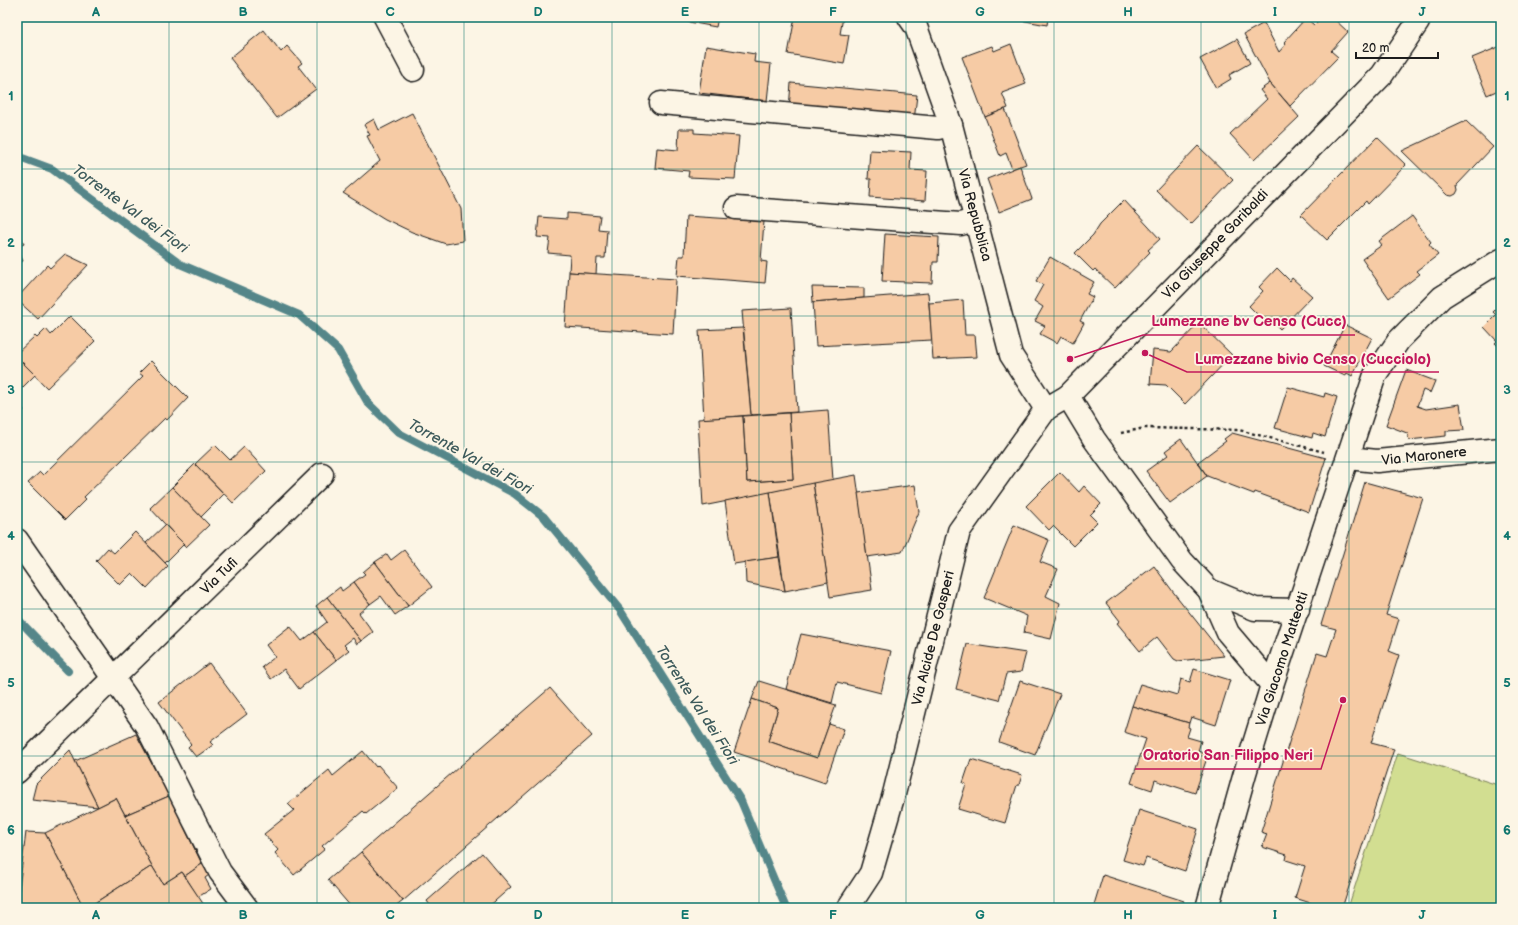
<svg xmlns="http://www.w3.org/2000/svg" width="1518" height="925" viewBox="0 0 1518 925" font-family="'Balsamiq Sans',sans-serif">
<rect width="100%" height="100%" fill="#fcf5e5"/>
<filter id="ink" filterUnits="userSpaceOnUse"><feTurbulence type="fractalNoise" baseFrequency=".025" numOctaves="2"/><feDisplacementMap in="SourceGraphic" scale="8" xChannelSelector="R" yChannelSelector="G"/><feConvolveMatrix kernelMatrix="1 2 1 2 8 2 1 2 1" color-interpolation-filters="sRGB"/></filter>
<g filter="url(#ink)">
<polygon fill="#d2de91" stroke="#777d56" points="1398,753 1501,786 1501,908 1348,908"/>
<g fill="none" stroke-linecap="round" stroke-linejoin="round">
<g stroke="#548689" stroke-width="8">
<polyline points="17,156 52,169 180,264 299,315 338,350 368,403 399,433 515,494 544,517 620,610 741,801 786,908"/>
<polyline points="17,618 68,671"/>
</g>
</g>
<g fill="#f6cba5" stroke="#1c1c1c">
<polygon points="690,17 718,17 716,27 689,22"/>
<polygon points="795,17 843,17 840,34 849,35 844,64 788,54"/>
<polygon points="1004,17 1053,17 1048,18 1047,25"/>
<polygon points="1322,17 1332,17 1348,32 1331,51 1338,57 1290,106 1270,83 1244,34 1264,23 1279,52 1286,44 1284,42 1306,18 1314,25"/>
<polygon points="264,30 281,52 287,46 302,63 298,66 316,89 277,118 230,58"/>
<polygon points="1237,39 1250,63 1229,75 1231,79 1216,88 1200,59"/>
<polygon points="1011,44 1026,84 1002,93 1008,108 985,117 962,57 992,46 994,51"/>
<polygon points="706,46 755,54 754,62 771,64 767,101 699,93"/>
<polygon points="1501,46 1501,89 1487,95 1472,58"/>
<polygon points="791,83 917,95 914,121 789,109"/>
<polygon points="1270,83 1299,117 1254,160 1230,134 1267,99 1260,90"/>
<polygon points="1005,109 1026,164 1012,169 1006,153 1000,156 985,117"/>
<polygon points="412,113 461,209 463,241 446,244 412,232 385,219 343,193 380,161 367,136 370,135 364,125 374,119 379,130"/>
<polygon points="1466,121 1493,147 1457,185 1458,190 1456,194 1452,196 1447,195 1402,151"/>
<polygon points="679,129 694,129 694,133 739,136 735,179 688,177 689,171 655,168 657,148 678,150"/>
<polygon points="1377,137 1406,165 1368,204 1366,201 1327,240 1301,215"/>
<polygon points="1198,146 1233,180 1191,224 1156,190"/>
<polygon points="870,150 911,152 910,170 927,171 925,201 870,197 871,179 868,179"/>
<polygon points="1020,166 1032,199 999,212 987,179"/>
<polygon points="1124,200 1160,239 1148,250 1150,252 1115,288 1095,269 1093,271 1075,253 1093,235 1100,224"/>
<polygon points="567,213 600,216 598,229 607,230 605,258 597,258 596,274 569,272 570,255 548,253 550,238 537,237 539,217 567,219"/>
<polygon points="686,216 764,221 761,261 767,262 765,283 677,276 679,256 684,256"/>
<polygon points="1412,216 1431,242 1429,244 1438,255 1417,271 1420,274 1389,298 1362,259 1382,245 1379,241"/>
<polygon points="17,227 24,244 17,247"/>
<polygon points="885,234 939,237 938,262 933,262 932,283 882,281"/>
<polygon points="17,248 23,261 17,264"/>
<polygon points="65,254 88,265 38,319 17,300 17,298 47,265 50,268"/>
<polygon points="1050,257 1094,282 1087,294 1093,297 1080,321 1084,323 1073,343 1061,336 1057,343 1040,334 1045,326 1035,321 1043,307 1034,301 1043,285 1036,281"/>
<polygon points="1277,268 1290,281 1292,278 1312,296 1280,329 1269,318 1265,322 1249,306 1263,291 1259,287"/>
<polygon points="569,272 676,279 673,334 565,327"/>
<polygon points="812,287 864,288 864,298 813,302"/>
<polygon points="928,293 932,340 816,346 813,302"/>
<polygon points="963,300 965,335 975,335 977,357 933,359 929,303"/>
<polygon points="1501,304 1501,349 1495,343 1497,341 1484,327 1496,315 1493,312"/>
<polygon points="791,308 797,412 751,415 742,311"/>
<polygon points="70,316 95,341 47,388 17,357 17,353 35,336 37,338 46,329 51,335"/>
<polygon points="1199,323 1232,355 1185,404 1166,385 1150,384 1153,350 1171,352"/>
<polygon points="1345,325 1372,338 1352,376 1347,373 1345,376 1324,366"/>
<polygon points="743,328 751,415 704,419 699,330"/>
<polygon points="17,357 35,375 17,393"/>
<polygon points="151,361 188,398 167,420 165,418 84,497 86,499 65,520 28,483 40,472 43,475 143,376 139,373"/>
<polygon points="1406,370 1435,381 1430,393 1423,390 1417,406 1426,409 1460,404 1464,430 1446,431 1446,436 1409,440 1407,433 1386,425"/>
<polygon points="1288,387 1324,397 1325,393 1337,397 1325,437 1313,433 1312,438 1275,428"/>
<polygon points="17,403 24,410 17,417"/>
<polygon points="828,410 833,480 703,506 698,419 743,416 747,482 793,479 789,413"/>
<polygon points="789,413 793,479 747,482 743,416"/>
<polygon points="1232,433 1326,458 1309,512 1255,492 1254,494 1207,476 1198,462 1226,441 1224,439"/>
<polygon points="1181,439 1207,476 1170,503 1146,471 1168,455 1165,451"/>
<polygon points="215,445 230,460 244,447 266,471 233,503 195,464"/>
<polygon points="195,464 224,494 201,517 172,487"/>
<polygon points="1060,472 1079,492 1084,486 1101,504 1090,515 1097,522 1073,546 1053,526 1049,530 1026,506"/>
<polygon points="856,475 872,590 830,597 813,483"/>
<polygon points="1365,482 1423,498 1386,615 1399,619 1389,651 1399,655 1371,743 1394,749 1342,908 1326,908 1295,898 1305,866 1286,860 1287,855 1262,847 1267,834 1261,832 1317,653 1327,656 1336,629 1321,625"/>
<polygon points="813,483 828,582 785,591 770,492"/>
<polygon points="915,485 919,512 902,552 867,557 858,493"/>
<polygon points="172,487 209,525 186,547 150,508"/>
<polygon points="770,492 779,557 734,564 725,501"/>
<polygon points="165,525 184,544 165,563 146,543"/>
<polygon points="1014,525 1049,540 1040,562 1058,569 1046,596 1060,603 1051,639 1024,633 1027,616 984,598"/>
<polygon points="135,532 168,566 147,588 132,573 120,585 96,561 108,548 114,553"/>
<polygon points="404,550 432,587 408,606 375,562 387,554 391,560"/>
<polygon points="779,557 785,591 746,583 745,562"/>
<polygon points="375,562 408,606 395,615 381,596 370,604 354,582 365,574 363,572"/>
<polygon points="1154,566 1174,593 1224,656 1178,661 1174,659 1157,637 1140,651 1117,623 1120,621 1106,603"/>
<polygon points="354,582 370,604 359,613 373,632 361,641 327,597 340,587 342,591"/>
<polygon points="327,597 361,641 357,644 353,638 344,645 349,650 336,660 314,632 327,622 316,606"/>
<polygon points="290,626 302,641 314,632 336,660 299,689 284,669 271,679 262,667 275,657 266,645"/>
<polygon points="801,634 891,651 881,693 837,682 832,703 786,689"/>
<polygon points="967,644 1026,653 1021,672 1006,674 999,700 956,689"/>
<polygon points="209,663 247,714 210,742 213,745 196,757 188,747 191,744 159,702"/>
<polygon points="1194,669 1230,680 1216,725 1191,717 1189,723 1132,706 1140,684 1177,695 1181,679 1190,682"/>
<polygon points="759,681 836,705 817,758 768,741 778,708 752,699"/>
<polygon points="1020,681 1060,694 1035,755 999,742"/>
<polygon points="550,688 592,736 403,901 361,852"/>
<polygon points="752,699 778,708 768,741 817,758 829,724 844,729 825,783 734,752"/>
<polygon points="1132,706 1189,723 1188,727 1190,728 1187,737 1201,741 1198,751 1208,755 1195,793 1155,780 1152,790 1131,783 1146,739 1124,732"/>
<polygon points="136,734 169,796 125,815 116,798 98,807 75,761"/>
<polygon points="70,750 75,761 98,807 32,800 36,784"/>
<polygon points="363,751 376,767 378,765 398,788 366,814 363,811 322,846 325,849 294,875 275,853 278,850 264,834 294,810 288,804 329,770 333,776"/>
<polygon points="971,759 1022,775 1019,785 1017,785 1005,823 958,809 966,784 963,783"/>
<polygon points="169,796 202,864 185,876 182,872 163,884 152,866 125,815"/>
<polygon points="116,798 152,866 90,906 91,908 84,908 45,833"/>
<polygon points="1139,810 1198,829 1185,871 1146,858 1143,866 1123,860"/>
<polygon points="26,832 45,833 84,908 17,905"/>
<polygon points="361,852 403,901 394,908 352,908 328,880"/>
<polygon points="482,853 511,887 487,908 432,908 427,901"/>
<polygon points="202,864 209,875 205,878 211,889 198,897 185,876"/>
<polygon points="152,866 163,884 182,872 204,905 199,908 91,908 90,906"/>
<polygon points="1103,875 1184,901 1181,908 1093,908"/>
<polygon points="17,905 56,908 17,908"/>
</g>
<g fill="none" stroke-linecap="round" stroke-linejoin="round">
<defs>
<g id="minor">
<polyline points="385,17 413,70"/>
<polyline points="909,17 916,27 951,125 1011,355 1046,409"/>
<polyline points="661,103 938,128 951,125"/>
<polyline points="736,208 961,224 976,219"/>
<polyline points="1068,396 1094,439 1182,561 1209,590 1228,633 1272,685"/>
<polyline points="1348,458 1377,461 1501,449"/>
<polyline points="17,540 147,727 220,872 247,908"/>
<polyline points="1209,590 1255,609 1298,610"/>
<polyline points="17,772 322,474"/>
<polyline points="848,908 871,873 894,794 959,531 1046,409 1068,396 1382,75 1418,22 1419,17"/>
<polyline points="1207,908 1245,773 1272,685 1375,375 1399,340 1442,297 1501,260"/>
</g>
</defs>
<use href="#minor" stroke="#1c1c1c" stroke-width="25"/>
<polyline stroke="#1c1c1c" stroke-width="2.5" stroke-dasharray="3 3" stroke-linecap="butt" points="1121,433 1145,428 1239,430 1324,452"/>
<use href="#minor" stroke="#fcf5e5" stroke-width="22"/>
</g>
</g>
<path fill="none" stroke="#0f766e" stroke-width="1" stroke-opacity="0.55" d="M 169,17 L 169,908M 317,17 L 317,908M 464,17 L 464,908M 612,17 L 612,908M 759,17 L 759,908M 906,17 L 906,908M 1054,17 L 1054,908M 1201,17 L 1201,908M 1349,17 L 1349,908M 17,169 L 1501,169M 17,316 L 1501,316M 17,462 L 1501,462M 17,609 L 1501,609M 17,756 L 1501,756"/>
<g text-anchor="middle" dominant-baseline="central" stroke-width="3.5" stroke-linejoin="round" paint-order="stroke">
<g font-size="14" fill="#1c1c1c" stroke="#fcf5e5">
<text transform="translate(975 215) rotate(75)">Via Repubblica</text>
<text transform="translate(1215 244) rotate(-46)">Via Giuseppe Garibaldi</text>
<text transform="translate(1424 456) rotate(-6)">Via Maronere</text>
<text transform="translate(219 576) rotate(-44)">Via Tufi</text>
<text transform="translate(933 638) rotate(-76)">Via Alcide De Gasperi</text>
<text transform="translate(1282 659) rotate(-72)">Via Giacomo Matteotti</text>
</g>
<g font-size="15" font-style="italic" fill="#3d5a5b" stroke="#fcf5e5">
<text transform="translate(130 209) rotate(36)">Torrente Val dei Fiori</text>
<text transform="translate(470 457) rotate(29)">Torrente Val dei Fiori</text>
<text transform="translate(697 705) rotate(57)">Torrente Val dei Fiori</text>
</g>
</g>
<path fill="none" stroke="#c2185b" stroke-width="1.5" d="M1070 359L1143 335H1355M1145 353L1187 372H1439M1343 700L1321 769H1135"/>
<g fill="#c2185b" stroke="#fcf5e5" stroke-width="1.5">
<circle cx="1070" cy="359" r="4"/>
<circle cx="1145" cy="353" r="4"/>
<circle cx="1343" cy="700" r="4"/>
</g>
<g font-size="15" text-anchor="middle" font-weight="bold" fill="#c2185b" stroke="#fcf5e5" stroke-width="3.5" stroke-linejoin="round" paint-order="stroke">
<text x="1249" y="326">Lumezzane bv Censo (Cucc)</text>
<text x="1313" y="364">Lumezzane bivio Censo (Cucciolo)</text>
<text x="1228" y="760">Oratorio San Filippo Neri</text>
</g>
<rect width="1518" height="925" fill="none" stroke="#fcf5e5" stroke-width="44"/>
<path d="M1356 52v6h82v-6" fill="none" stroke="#1c1c1c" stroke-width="2"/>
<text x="1362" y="52" font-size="12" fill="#1c1c1c" stroke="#fcf5e5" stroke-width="3" paint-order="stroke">20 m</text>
<rect x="22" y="22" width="1474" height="881" fill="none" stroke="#0f766e" stroke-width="1.5"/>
<g font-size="13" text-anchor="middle" font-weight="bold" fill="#0f766e">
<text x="96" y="16">A</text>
<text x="243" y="16">B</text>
<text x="390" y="16">C</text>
<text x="538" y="16">D</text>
<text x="685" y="16">E</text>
<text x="833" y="16">F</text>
<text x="980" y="16">G</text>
<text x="1128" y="16">H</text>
<text x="1275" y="16">I</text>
<text x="1422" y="16">J</text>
<text x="11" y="100">1</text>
<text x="1507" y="100">1</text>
<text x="11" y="247">2</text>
<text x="1507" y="247">2</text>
<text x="11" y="394">3</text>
<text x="1507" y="394">3</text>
<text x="11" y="540">4</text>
<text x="1507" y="540">4</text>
<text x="11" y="687">5</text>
<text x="1507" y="687">5</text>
<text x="11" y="834">6</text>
<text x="1507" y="834">6</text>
<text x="96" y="919">A</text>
<text x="243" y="919">B</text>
<text x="390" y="919">C</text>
<text x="538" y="919">D</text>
<text x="685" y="919">E</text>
<text x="833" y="919">F</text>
<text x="980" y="919">G</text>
<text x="1128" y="919">H</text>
<text x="1275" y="919">I</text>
<text x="1422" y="919">J</text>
</g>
</svg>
